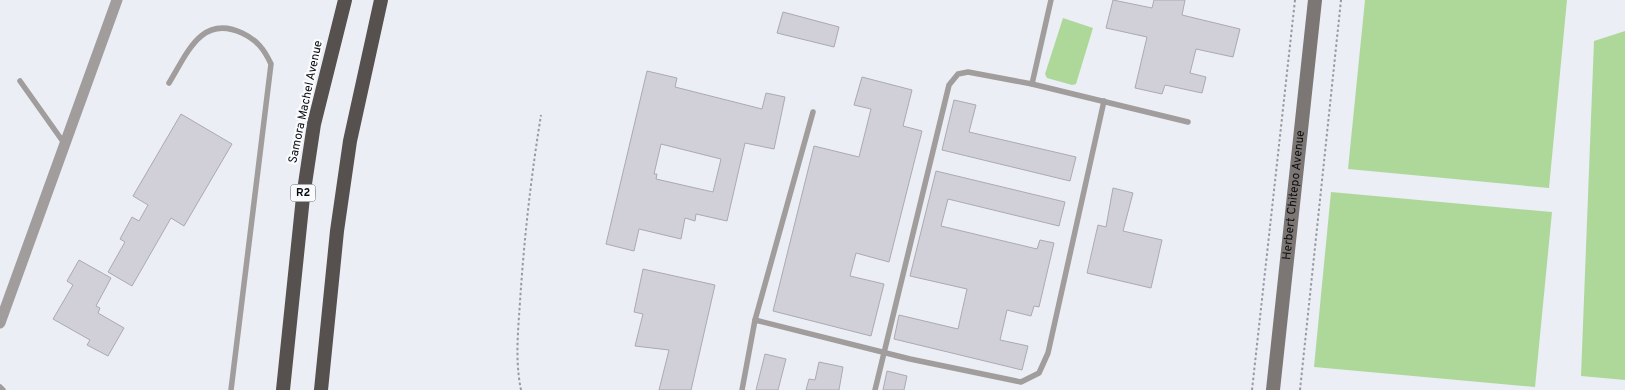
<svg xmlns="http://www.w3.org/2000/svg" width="1625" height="390" viewBox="0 0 1625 390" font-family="Overpass,sans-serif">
<rect width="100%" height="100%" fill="#ebeef5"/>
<g fill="#aed89a">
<polygon points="1365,0 1567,0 1549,188 1348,169"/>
<polygon points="1063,18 1093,28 1076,84 1072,85 1047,78 1045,74"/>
<polygon points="1625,31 1625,380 1581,376 1594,41"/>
<polygon points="1331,192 1552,212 1535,387 1314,367"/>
</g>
<g fill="#d1d0d8" stroke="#abaab1" fill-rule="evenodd">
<polygon points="1113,0 1152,8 1154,0 1185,0 1182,15 1240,29 1233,57 1196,49 1190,73 1206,77 1202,93 1165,85 1162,94 1135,88 1147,37 1106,28"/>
<polygon points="783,12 839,27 834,47 777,33"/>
<path d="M 647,71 L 677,78 L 675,87 L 762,109 L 766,93 L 785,97 L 774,149 L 745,143 L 727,221 L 696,214 L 695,221 L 685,218 L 681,239 L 639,229 L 634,251 L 606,244 ZM 661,144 L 721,159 L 713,192 L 656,179 L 657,174 L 654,174 Z"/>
<polygon points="862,77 912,90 903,126 922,131 889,262 856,253 850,276 884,284 871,336 773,311 814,146 859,157 871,109 854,105"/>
<polygon points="954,100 976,105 969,132 1076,157 1070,181 942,150"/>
<polygon points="181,114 232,144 184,226 171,218 132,286 108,272 125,242 120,239 132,217 139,221 148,205 133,196"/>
<polygon points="936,171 1065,202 1059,226 948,199 941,226 1037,249 1040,240 1054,243 1039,307 1034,306 1031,316 1007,310 1000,340 1028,346 1022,370 894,339 899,315 958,329 967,289 910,276"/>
<polygon points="1113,188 1133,193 1123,231 1162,240 1151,288 1087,273 1098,225 1106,227"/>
<polygon points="79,260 111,278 96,306 100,308 98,313 124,328 108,356 87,345 90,340 53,319 73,285 67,281"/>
<polygon points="643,269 715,285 691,390 659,390 669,350 635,346 643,314 634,312"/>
<polygon points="765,354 786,359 778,390 756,390"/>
<polygon points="819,362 843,367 839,390 806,390 809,379 815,380"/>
<polygon points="887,371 907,376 904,390 883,390"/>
</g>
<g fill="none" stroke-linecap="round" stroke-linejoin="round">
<g stroke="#989a9f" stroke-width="2" stroke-dasharray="2.5 2.5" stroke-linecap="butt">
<path d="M 521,390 C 515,361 518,332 520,302 C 524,239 531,177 541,115"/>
<polyline points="1252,390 1295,0"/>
<polyline points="1300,390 1341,0"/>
</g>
<g stroke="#a19d9c" stroke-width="5.5">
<polyline points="20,81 64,143"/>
<path d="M 169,83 C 187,54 201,14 242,33 C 257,40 264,49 271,64 L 231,390"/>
<polyline points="1032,84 1051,0"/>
<polyline points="755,320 910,359 1021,382 1039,373 1048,353 1104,101"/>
<polyline points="0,387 3,390"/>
<polyline points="742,390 755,320 813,112"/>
<polyline points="875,390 949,85 958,74 968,72 1032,84 1188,122"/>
</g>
<polyline stroke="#a19d9c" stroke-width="11" points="0,323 117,0"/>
<path stroke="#7c7675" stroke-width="14" id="s1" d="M 1273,390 L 1315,0"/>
<g stroke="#56504e" stroke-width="14">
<polyline points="283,390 303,197 314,124 345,0"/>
<polyline points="321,390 337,231 350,141 381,0"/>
</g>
</g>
<g text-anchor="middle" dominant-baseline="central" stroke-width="4.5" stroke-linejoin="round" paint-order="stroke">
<rect fill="#fafbfe" stroke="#535456" stroke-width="1" x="290.5" y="184.5" width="25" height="17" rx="4"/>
<g font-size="11" font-weight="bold" fill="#0b0c0e">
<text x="303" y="193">R2</text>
</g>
<g font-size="12" fill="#0b0c0e" stroke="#fafbfe">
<text transform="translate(306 102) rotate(-78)">Samora Machel Avenue</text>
<text stroke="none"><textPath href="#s1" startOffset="196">Herbert Chitepo Avenue</textPath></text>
</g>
</g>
</svg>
